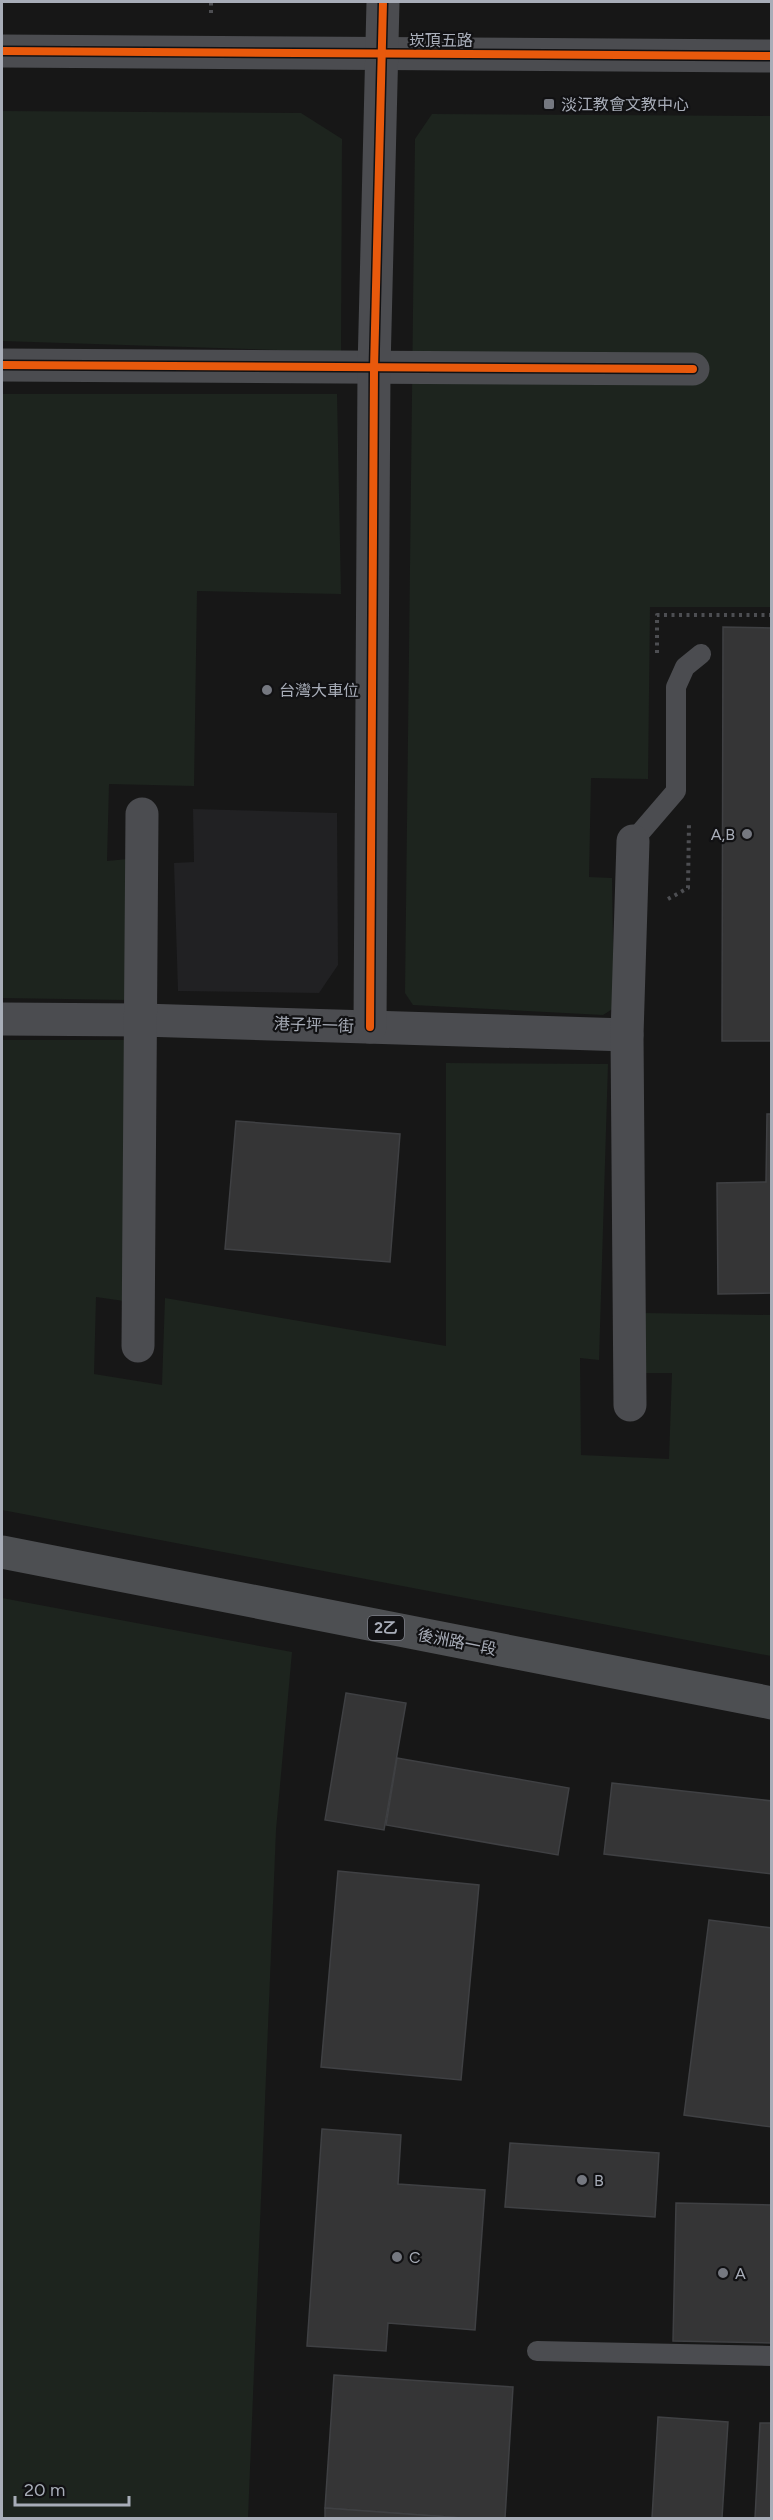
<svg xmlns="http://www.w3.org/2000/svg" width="773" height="2520" viewBox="0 0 773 2520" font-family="Figtree,'Noto Sans TC',sans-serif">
<rect width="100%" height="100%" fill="#171717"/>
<polygon fill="#212123" points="193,809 337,813 338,965 319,993 178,991 174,863 194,862"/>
<g fill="#1d241e">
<polygon points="2,111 301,113 342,139 341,352 2,341"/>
<polygon points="432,114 771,116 771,607 650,607 648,779 591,778 589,877 612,878 614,1008 603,1015 413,1005 405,993 415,139"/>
<polygon points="2,394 337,394 341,594 197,591 194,786 109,784 107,861 128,859 126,1000 2,998"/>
<polygon points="2,1040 128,1040 124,1301 96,1297 94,1374 162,1385 165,1298 446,1346 446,1063 608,1064 599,1360 580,1358 581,1455 669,1459 672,1373 643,1373 644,1313 771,1315 771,1656 2,1510"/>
<polygon points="2,1598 292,1652 276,1830 248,2518 2,2518"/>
</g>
<g fill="#353536" stroke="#3f4043" stroke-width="1.5">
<polygon points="723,627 772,628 772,1041 722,1041"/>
<polygon points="767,1114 772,1114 772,1293 718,1294 717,1183 766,1182"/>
<polygon points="236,1121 400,1134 390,1262 225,1249"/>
<polygon points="346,1693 406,1703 384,1830 325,1820"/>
<polygon points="397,1758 569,1788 558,1855 386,1825"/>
<polygon points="612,1783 772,1801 772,1874 604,1854"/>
<polygon points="338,1871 479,1885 461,2080 321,2067"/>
<polygon points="709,1920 772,1928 772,2127 684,2115"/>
<polygon points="322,2129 401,2135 398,2184 485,2190 475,2330 388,2323 386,2351 307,2346"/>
<polygon points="510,2143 659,2153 655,2217 505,2207"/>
<polygon points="676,2203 772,2205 772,2343 673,2341"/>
<polygon points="334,2375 513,2387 505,2518 462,2518 325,2508"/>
<polygon points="658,2417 728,2422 722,2518 652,2518"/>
<polygon points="760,2423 772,2423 772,2518 755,2518"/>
<polygon points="325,2508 462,2518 325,2518"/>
</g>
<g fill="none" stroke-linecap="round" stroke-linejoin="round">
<g stroke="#4d4e52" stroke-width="4" stroke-dasharray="3 4.5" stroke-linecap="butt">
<polyline points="211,13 211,2"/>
<polyline points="657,653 657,615 772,615"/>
<polyline points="668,899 688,888 689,823"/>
</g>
<g stroke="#4b4c50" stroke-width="20">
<polyline points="633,841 676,791 676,687 685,667 701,654"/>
<polyline points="537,2351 772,2356"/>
</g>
<g stroke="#4b4c50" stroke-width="33">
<polyline points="2,51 772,56"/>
<polyline points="2,365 693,369"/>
<polyline points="2,1019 142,1020 627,1035"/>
<polyline points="370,1027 374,369 383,2"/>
<polyline points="138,1346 142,814"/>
<polyline points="630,1405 627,1035 633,841"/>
</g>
<polyline stroke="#4d4f52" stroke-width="33" points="2,1552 772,1703"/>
<defs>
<g id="cycleway">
<polyline points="2,51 772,56"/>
<polyline points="2,365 693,369"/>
<polyline points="370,1027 374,369 383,2"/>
</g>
</defs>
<use href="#cycleway" stroke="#111113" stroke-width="11"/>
<use href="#cycleway" stroke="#e8590c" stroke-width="8"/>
</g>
<g fill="#757880" stroke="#111113" stroke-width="2">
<rect x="543" y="98" width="12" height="12" rx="3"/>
<circle cx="267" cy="690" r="6"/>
<circle cx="747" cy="834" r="6"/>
<circle cx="582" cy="2180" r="6"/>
<circle cx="397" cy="2257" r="6"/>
<circle cx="723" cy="2273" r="6"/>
</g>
<g text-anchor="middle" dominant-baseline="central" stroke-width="4.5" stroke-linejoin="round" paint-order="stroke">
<rect fill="#111113" stroke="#7b7e86" stroke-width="1.5" x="368" y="1616" width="36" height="24" rx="4.5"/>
<g font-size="15" font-weight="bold" fill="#a8adb8">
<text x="386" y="1628">2乙</text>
</g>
<g font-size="16" fill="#a8adb8" stroke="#111113">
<text x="441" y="40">崁頂五路</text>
<text transform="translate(314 1025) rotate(2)">港子坪一街</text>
<text transform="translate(457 1642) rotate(11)">後洲路一段</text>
</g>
<g font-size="16" fill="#a8adb8" stroke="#111113" text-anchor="start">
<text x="561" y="104">淡江教會文教中心</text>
<text x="279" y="690">台灣大車位</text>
<text x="735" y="834" text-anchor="end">A,B</text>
<text x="594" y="2180">B</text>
<text x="409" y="2257">C</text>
<text x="735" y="2273">A</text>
</g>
</g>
<rect width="773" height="2520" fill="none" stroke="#a8adb8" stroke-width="6"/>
<path d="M15 2496v9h114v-9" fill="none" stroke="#a8adb8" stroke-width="3"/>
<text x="24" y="2496" font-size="18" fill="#a8adb8" stroke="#111113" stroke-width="4.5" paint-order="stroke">20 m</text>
</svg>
